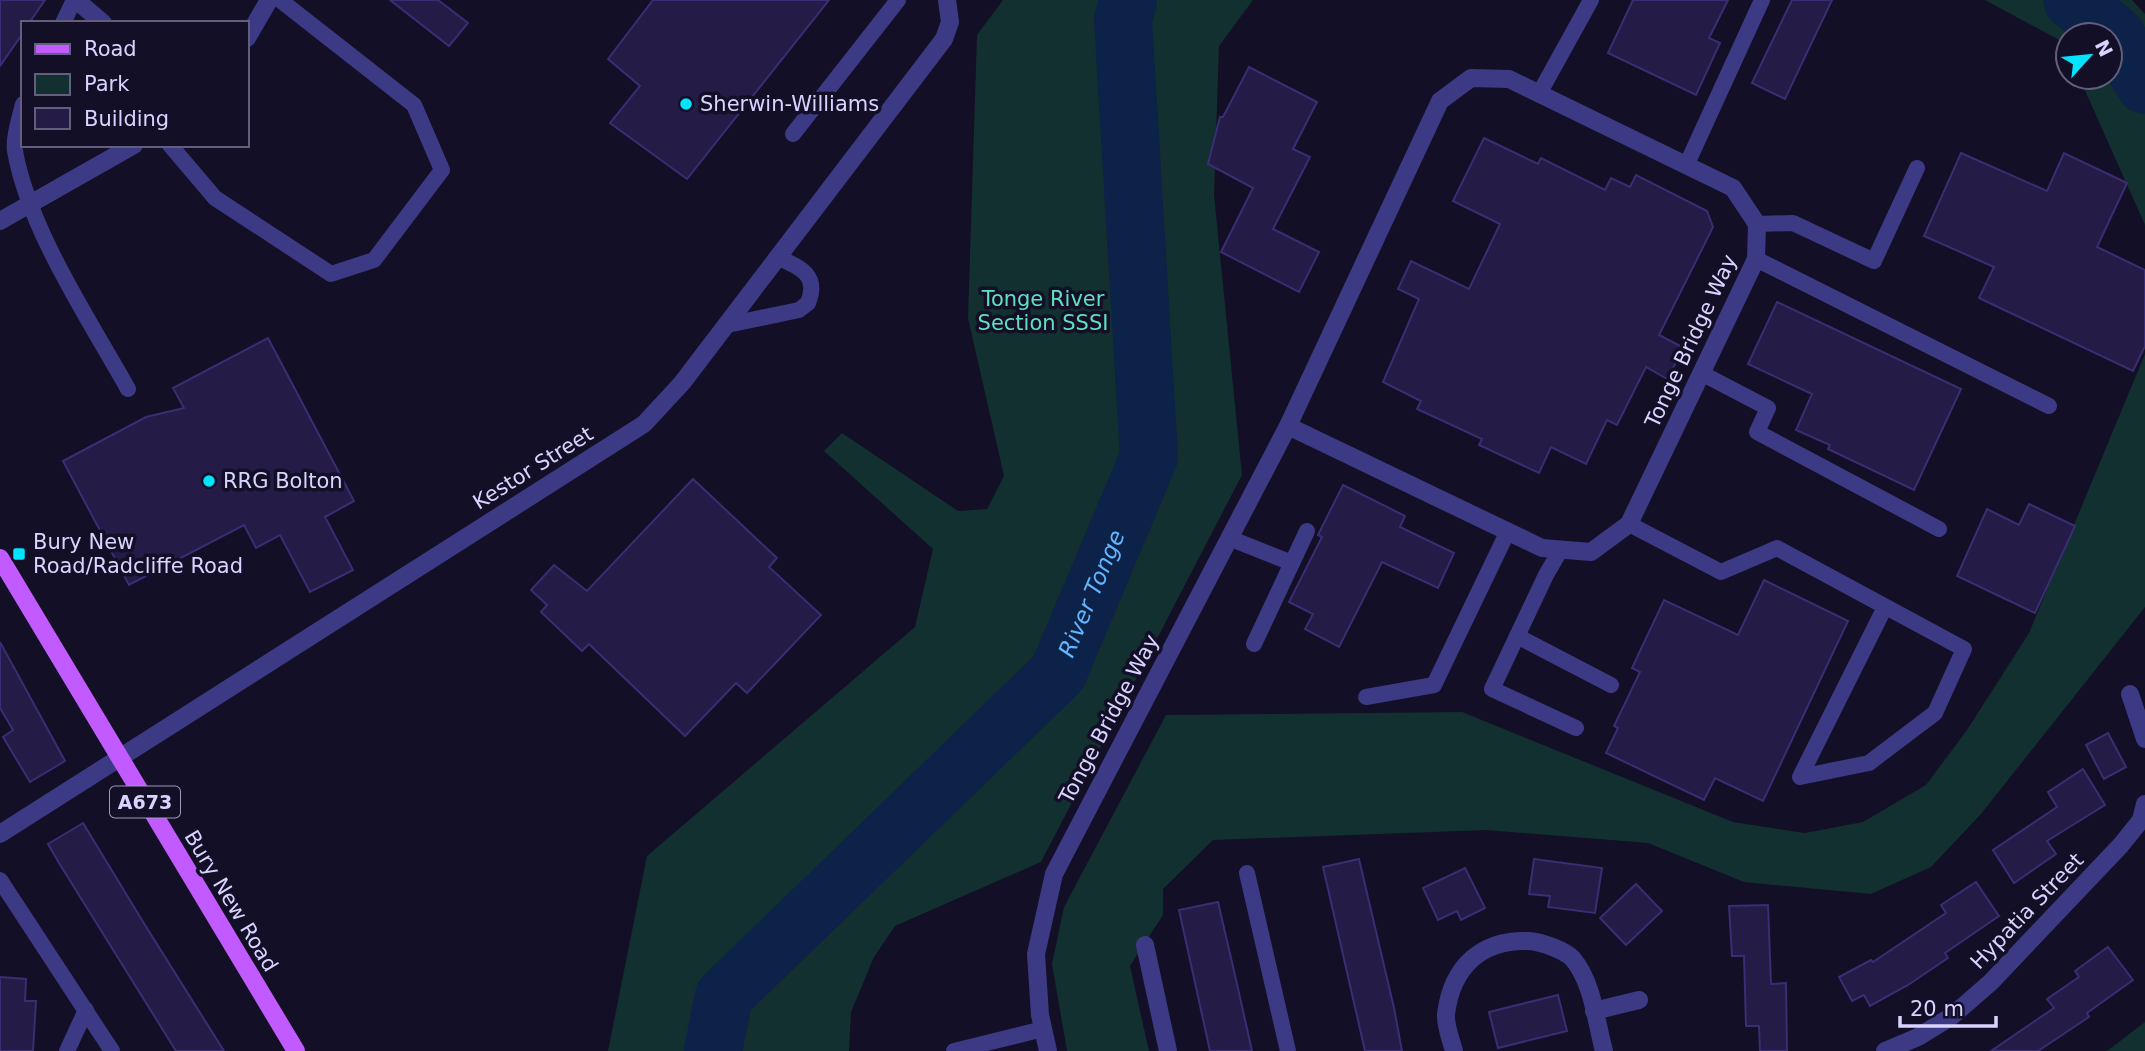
<svg xmlns="http://www.w3.org/2000/svg" width="2145" height="1051" viewBox="0 0 2145 1051" font-family="'DejaVu Sans',sans-serif">
<rect width="100%" height="100%" fill="#130f26"/>
<g fill="#12302f">
<polygon points="1003,0 1253,0 1219,46 1214,195 1242,475 1041,862 895,926 874,957 851,1012 849,1051 608,1051 647,856 915,627 933,549 824,451 842,433 958,511 987,509 1004,476 968,318 977,35"/>
<polygon points="1985,0 2132,0 2145,14 2145,225 2079,77 2110,77 2110,35 2068,35 2068,52 2063,42"/>
<polygon points="2145,354 2145,607 1981,814 1931,867 1871,894 1744,882 1648,843 1487,830 1213,840 1163,889 1163,915 1130,966 1149,1051 1067,1051 1052,964 1064,907 1166,715 1462,712 1733,822 1805,833 1863,822 1926,785 1967,730 2029,633"/>
<polygon points="2145,1022 2145,1051 2107,1051"/>
</g>
<g fill="none" stroke-linecap="round" stroke-linejoin="round">
<g stroke="#0c2248" stroke-width="58">
<polyline points="2072,0 2115,34 2145,85"/>
<path id="s1" d="M 713,1051 L 724,996 L 1058,673 L 1149,457 L 1123,20 L 1128,0"/>
</g>
</g>
<g fill="#241b47" stroke="#3b2d73" stroke-width="2">
<polygon points="0,0 45,0 29,23 23,23 23,33 0,66"/>
<polygon points="390,0 438,0 468,23 449,46"/>
<polygon points="653,0 829,0 687,179 610,123 640,86 608,59"/>
<polygon points="1633,0 1728,0 1709,38 1720,43 1696,95 1608,53"/>
<polygon points="1792,0 1832,0 1785,99 1752,83"/>
<polygon points="1249,67 1317,102 1293,149 1310,157 1273,229 1319,252 1299,292 1221,252 1253,188 1208,164 1220,117 1223,117"/>
<polygon points="1484,138 1538,164 1541,158 1605,190 1611,178 1630,187 1636,175 1707,211 1713,227 1659,335 1684,348 1667,379 1646,367 1617,425 1607,420 1586,464 1551,447 1539,473 1479,445 1482,439 1417,409 1421,401 1383,382 1419,299 1398,289 1411,261 1469,289 1500,224 1453,201"/>
<polygon points="1961,153 2047,191 2064,153 2127,183 2097,247 2145,270 2145,346 2133,371 1979,298 1994,267 1924,236"/>
<polygon points="1777,302 1961,389 1914,490 1828,449 1830,445 1796,430 1812,394 1748,364"/>
<polygon points="268,338 354,501 325,517 353,570 310,592 280,535 256,548 244,525 129,585 63,461 146,417 184,408 173,388"/>
<polygon points="693,479 777,558 769,567 821,615 747,693 736,683 685,736 589,644 582,651 541,612 547,605 531,590 554,565 587,591"/>
<polygon points="1343,485 1405,516 1400,527 1454,553 1438,588 1382,562 1339,647 1305,629 1313,614 1289,602 1322,537 1318,535"/>
<polygon points="2029,504 2075,526 2035,613 1957,576 1987,509 2019,525"/>
<polygon points="1764,580 1848,621 1763,801 1715,778 1704,800 1606,753 1618,728 1614,726 1640,672 1632,668 1664,600 1738,635"/>
<polygon points="0,642 65,761 30,782 3,737 13,730 0,708"/>
<polygon points="2108,733 2126,767 2104,779 2086,745"/>
<polygon points="2083,769 2105,805 2047,841 2056,854 2014,883 1993,850 2057,807 2048,792"/>
<polygon points="83,823 145,925 224,1051 176,1051 59,863 48,844"/>
<polygon points="1359,859 1394,1008 1402,1051 1365,1051 1323,867"/>
<polygon points="1534,859 1602,868 1595,913 1548,907 1550,896 1529,894"/>
<polygon points="1465,868 1485,908 1461,920 1457,911 1438,920 1423,888"/>
<polygon points="1976,882 1999,916 1945,953 1948,958 1908,985 1870,1006 1864,995 1852,1001 1839,977 1871,960 1873,962 1946,913 1941,905"/>
<polygon points="1636,884 1662,911 1626,945 1600,918"/>
<polygon points="1218,902 1237,984 1252,1051 1210,1051 1179,910"/>
<polygon points="1768,905 1771,984 1786,983 1787,1051 1760,1051 1759,1026 1746,1026 1744,956 1732,956 1729,906"/>
<polygon points="2108,947 2133,980 2087,1013 2089,1017 2038,1051 1991,1051 2054,1008 2047,999 2079,977 2075,971"/>
<polygon points="0,977 26,979 25,1001 36,1001 33,1051 0,1051"/>
<polygon points="1558,995 1567,1031 1498,1048 1489,1012"/>
</g>
<g fill="none" stroke-linecap="round" stroke-linejoin="round">
<g stroke="#3d3a85" stroke-width="16">
<polyline points="63,23 74,0"/>
<polyline points="1539,94 1591,0"/>
<path d="M 23,104 C 20,117 13,138 15,151 C 29,230 89,319 128,389"/>
<polyline points="793,134 898,0"/>
<polyline points="170,145 215,198 331,274 374,260 442,170 414,105 280,0"/>
<polyline points="1686,166 1762,0"/>
<polyline points="1757,224 1793,223 1874,261 1917,168"/>
<polyline points="1756,259 2049,406"/>
<path d="M 727,325 L 799,310 L 808,303 C 819,276 801,267 779,258"/>
<polyline points="1701,373 1768,408 1757,432 1939,529"/>
<polyline points="1629,524 1721,572 1777,548 1964,649 1935,713 1869,763 1800,777 1885,607"/>
<polyline points="1229,538 1292,563 1254,644"/>
<polyline points="1561,549 1546,575 1492,689 1576,728"/>
<polyline points="1292,563 1307,531"/>
<polyline points="1517,636 1611,685"/>
<polyline points="1366,697 1434,685 1508,531"/>
<polyline points="1247,873 1288,1051"/>
<polyline points="0,880 112,1051"/>
<polyline points="67,1051 86,1010"/>
<polyline points="954,1051 1043,1029"/>
</g>
<g stroke="#3d3a85" stroke-width="18">
<polyline points="76,0 103,23"/>
<polyline points="247,38 269,0"/>
<polyline points="0,221 134,145"/>
<polyline points="2130,694 2145,739"/>
<polyline points="0,834 644,424 682,383 944,39 950,22 947,0"/>
<polyline points="1145,945 1168,1051"/>
<polyline points="1594,1011 1639,1000"/>
<polyline points="1048,1051 1040,1015 1036,954 1054,874 1288,426 1440,101 1471,78 1509,79 1733,188 1757,224 1756,259 1629,524 1591,552 1542,548 1288,426"/>
<path d="M 1454,1051 C 1451,1040 1445,1025 1446,1014 C 1452,966 1482,939 1529,941 C 1541,942 1565,950 1573,959 C 1593,983 1596,1022 1604,1051"/>
<polyline points="1885,1051 1918,1037 1952,1016 1991,982 2121,845 2141,820 2145,804"/>
</g>
<polyline stroke="#c25bff" stroke-width="18" points="0,558 296,1051"/>
</g>
<g fill="#00e5ff" stroke="#130f26" stroke-width="2.5">
<circle cx="686" cy="104" r="7"/>
<circle cx="209" cy="481" r="7"/>
<rect x="12" y="547" width="14" height="14" rx="3.5"/>
</g>
<g text-anchor="middle" dominant-baseline="central" stroke-width="7" stroke-linejoin="round" paint-order="stroke">
<rect fill="#130f26" stroke="#9e99be" stroke-width="2" x="110" y="786.5" width="70" height="31" rx="5"/>
<g font-size="19" font-weight="bold" fill="#d9d4ff">
<text x="145" y="802">A673</text>
</g>
<g font-size="21" fill="#d9d4ff" stroke="#130f26" text-anchor="start">
<text x="700" y="104">Sherwin-Williams</text>
<text x="223" y="481">RRG Bolton</text>
<text x="33" y="542">Bury New<tspan x="33" dy="24">Road/Radcliffe Road</tspan></text>
</g>
<g font-size="21" fill="#5fe0c0" stroke="#130f26">
<text x="1043" y="299">Tonge River<tspan x="1043" dy="24">Section SSSI</tspan></text>
</g>
<g font-size="21" fill="#d9d4ff" stroke="#130f26">
<text transform="translate(1691 341) rotate(-65)">Tonge Bridge Way</text>
<text transform="translate(533 468) rotate(-32)">Kestor Street</text>
<text transform="translate(1109 719) rotate(-62)">Tonge Bridge Way</text>
<text transform="translate(231 901) rotate(59)">Bury New Road</text>
<text transform="translate(2027 911) rotate(-46)">Hypatia Street</text>
</g>
<g font-size="23" font-style="italic" fill="#62b6ff" stroke="#130f26">
<text stroke="none"><textPath href="#s1" startOffset="607">River Tonge</textPath></text>
</g>
</g>
<rect x="21" y="21" width="228" height="126" fill="#130f26" stroke="#625e7d" stroke-width="2"/>
<rect x="35" y="44" width="35" height="10" fill="#c25bff" stroke="#625e7d" stroke-width="2"/>
<text x="84" y="56" font-size="21" fill="#d9d4ff">Road</text>
<rect x="35" y="74" width="35" height="21" fill="#12302f" stroke="#625e7d" stroke-width="2"/>
<text x="84" y="91" font-size="21" fill="#d9d4ff">Park</text>
<rect x="35" y="108" width="35" height="21" fill="#241b47" stroke="#625e7d" stroke-width="2"/>
<text x="84" y="126" font-size="21" fill="#d9d4ff">Building</text>
<g transform="translate(2089 56) rotate(63)"><circle r="33" fill="#130f26" stroke="#625e7d" stroke-width="2"/>
<path d="M0-5L12 26L0 18L-12 26Z" fill="#00e5ff"/>
<text y="-10" font-size="19" font-weight="bold" text-anchor="middle" fill="#d9d4ff">N</text>
</g>
<path d="M1900 1016v10h96v-10" fill="none" stroke="#d9d4ff" stroke-width="3.5"/>
<text x="1910" y="1016" font-size="21" fill="#d9d4ff" stroke="#130f26" stroke-width="5" paint-order="stroke">20 m</text>
</svg>
